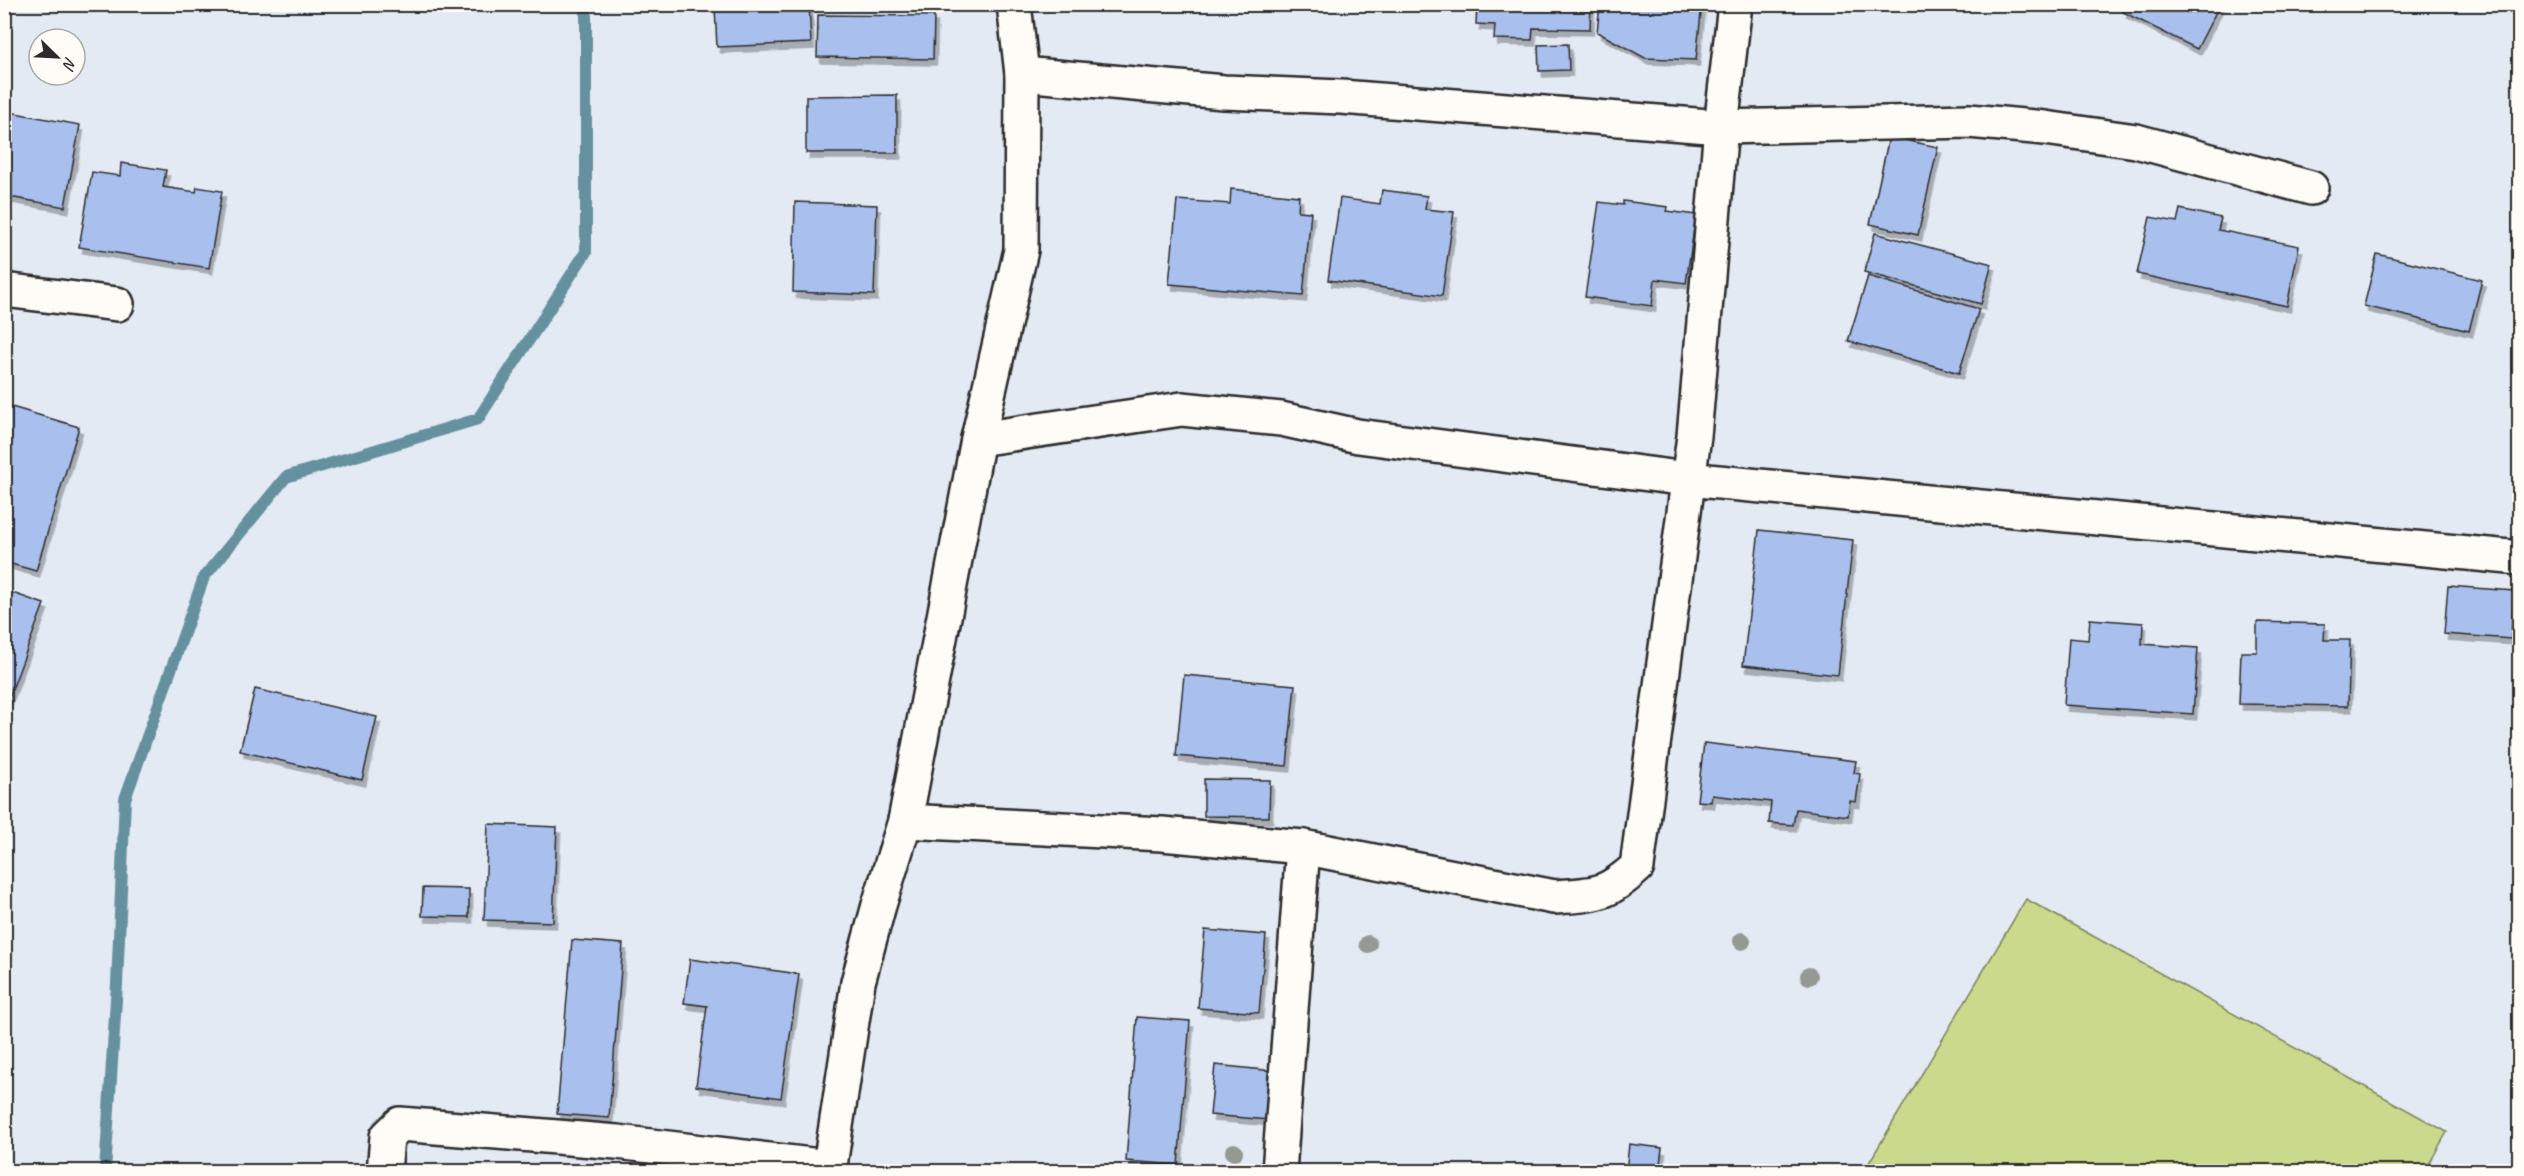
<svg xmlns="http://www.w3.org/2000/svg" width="2524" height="1176" viewBox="0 0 2524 1176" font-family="Caveat,sans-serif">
<defs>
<filter id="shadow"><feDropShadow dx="3.5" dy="6" stdDeviation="0" flood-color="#0004"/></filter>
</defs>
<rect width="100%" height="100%" fill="#e4eaf4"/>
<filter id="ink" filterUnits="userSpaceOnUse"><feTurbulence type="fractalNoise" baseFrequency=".0167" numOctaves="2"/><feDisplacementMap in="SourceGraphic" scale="12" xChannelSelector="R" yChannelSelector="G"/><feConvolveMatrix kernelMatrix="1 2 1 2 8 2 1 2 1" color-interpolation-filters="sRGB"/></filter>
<g filter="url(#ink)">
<polygon fill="#cbd98d" stroke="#7b825c" stroke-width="1.5" points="2026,899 2447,1132 2425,1171 1864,1171"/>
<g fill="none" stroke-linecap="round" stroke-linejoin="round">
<polyline stroke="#65919f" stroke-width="12" points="105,1172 117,984 125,799 204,577 286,477 478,419 586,252 586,4"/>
</g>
<g fill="#a9bfed" stroke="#2b2b2b" stroke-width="1.5" filter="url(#shadow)">
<polygon points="809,4 811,43 717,47 715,8"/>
<polygon points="1477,4 1591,4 1590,29 1533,28 1532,40 1494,39 1495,25 1476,24"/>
<polygon points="1600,4 1702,4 1696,60 1645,58 1597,32"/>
<polygon points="2127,4 2220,4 2197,49 2123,12"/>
<polygon points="818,15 934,16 933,59 817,57"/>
<polygon points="1568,44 1569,70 1539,71 1538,45"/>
<polygon points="897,95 897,153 806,153 806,96"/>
<polygon points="4,111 80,125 65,207 4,196"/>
<polygon points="1889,137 1938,147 1918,235 1870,224"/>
<polygon points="121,163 166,170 163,187 196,192 197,187 222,191 209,268 79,247 92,172 120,176"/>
<polygon points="1231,189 1299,196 1298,211 1311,212 1303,296 1169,284 1177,200 1230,204"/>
<polygon points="1382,190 1427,196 1425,209 1454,212 1442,296 1328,280 1340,198 1380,204"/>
<polygon points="1623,201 1668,207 1667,211 1696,215 1686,283 1655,279 1652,306 1585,297 1599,202 1623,205"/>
<polygon points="795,202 877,205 874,295 793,292"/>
<polygon points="2180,209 2221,218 2218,230 2299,246 2287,306 2137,274 2150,217 2177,222"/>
<polygon points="1875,233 1992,264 1981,304 1864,272"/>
<polygon points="2377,254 2482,280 2469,331 2364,306"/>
<polygon points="1868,276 1979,309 1959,373 1848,341"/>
<polygon points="5,405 79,427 36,571 4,562"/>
<polygon points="1759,530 1853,540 1838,675 1743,665"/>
<polygon points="2448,586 2514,591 2511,639 2444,634"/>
<polygon points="4,590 44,604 4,711"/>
<polygon points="2090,619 2143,623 2142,644 2198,648 2193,714 2064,705 2069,638 2088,640"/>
<polygon points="2257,622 2325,624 2324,640 2350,640 2348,706 2239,704 2241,652 2257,652"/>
<polygon points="1184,675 1295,685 1287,766 1176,756"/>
<polygon points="255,689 377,717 362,780 240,751"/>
<polygon points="1704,743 1856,761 1854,773 1860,774 1856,802 1850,801 1848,816 1796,809 1793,825 1769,823 1771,802 1712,795 1711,802 1697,801"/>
<polygon points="1204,779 1270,780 1269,817 1204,816"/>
<polygon points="488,824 557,827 553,922 484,920"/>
<polygon points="423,888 469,889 469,917 422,916"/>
<polygon points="1205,930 1266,935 1259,1013 1198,1008"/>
<polygon points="572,940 623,944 609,1118 557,1114"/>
<polygon points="690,959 799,974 781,1098 696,1086 707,1006 684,1003"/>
<polygon points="1137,1017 1190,1021 1178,1165 1126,1161"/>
<polygon points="1215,1065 1274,1071 1269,1120 1210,1115"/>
<polygon points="1629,1144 1662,1148 1659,1172 1626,1172"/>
</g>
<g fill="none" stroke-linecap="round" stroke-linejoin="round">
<defs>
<g id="minor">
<polyline points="1022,74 1224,92 1341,97 1721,127 1969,121 2045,128 2136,141 2311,188"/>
<polyline points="4,290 117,304"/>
<polyline points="978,439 1182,409 1281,419 1358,436 1687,479 2520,558"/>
<path d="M 905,821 L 1162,834 L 1303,847 L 1554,897 C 1596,894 1605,896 1637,867 L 1694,436 L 1721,127 L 1735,4"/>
<polyline points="384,1172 387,1137 400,1124 617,1142 829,1167"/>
<polyline points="829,1172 858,982 879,905 905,821 978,439 1021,250 1022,74 1014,4"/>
<polyline points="1279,1172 1303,847"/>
</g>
</defs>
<use href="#minor" stroke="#2b2b2b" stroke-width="38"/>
<use href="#minor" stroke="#fdfcf7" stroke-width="33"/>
</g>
<g fill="#949993">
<circle cx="1742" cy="941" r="9"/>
<circle cx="1368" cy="944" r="9"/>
<circle cx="1809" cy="976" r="9"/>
<circle cx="1234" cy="1152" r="9"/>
</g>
</g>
<rect width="2524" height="1176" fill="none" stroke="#fdfcf7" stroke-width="24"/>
<rect x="12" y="12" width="2500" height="1152" fill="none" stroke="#2b2b2b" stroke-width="2" filter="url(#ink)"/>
<g transform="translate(57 57) rotate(114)"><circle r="28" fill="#fdfcf7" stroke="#a9a8a5" stroke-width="1.5"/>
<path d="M0-4.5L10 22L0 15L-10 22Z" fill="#2b2b2b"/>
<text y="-9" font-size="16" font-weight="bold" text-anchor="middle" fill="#2b2b2b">N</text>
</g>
</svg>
